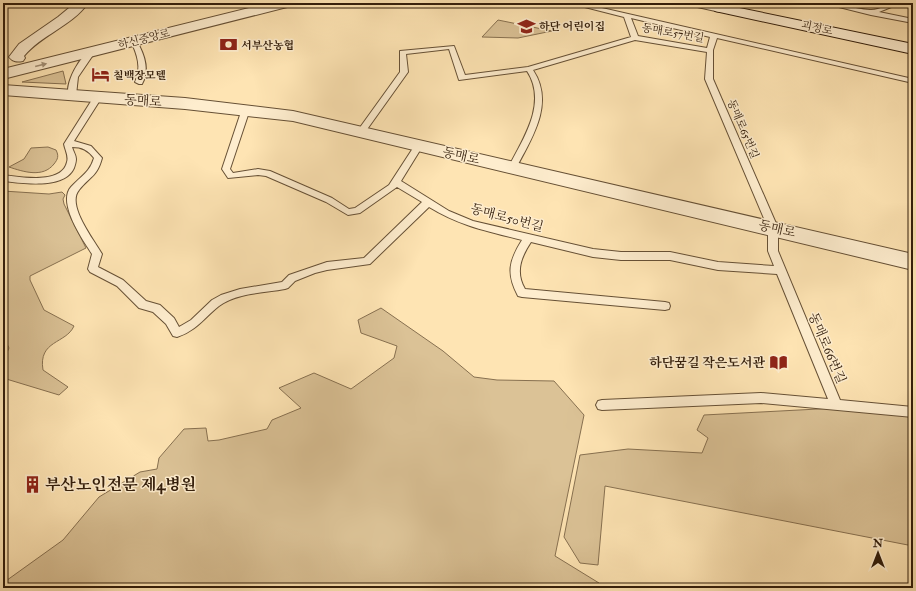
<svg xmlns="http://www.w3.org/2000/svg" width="916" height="591" viewBox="0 0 916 591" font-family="'IM FELL Double Pica','Noto Serif KR',serif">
<rect width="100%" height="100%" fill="#fee4b3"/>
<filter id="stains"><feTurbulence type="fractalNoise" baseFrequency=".005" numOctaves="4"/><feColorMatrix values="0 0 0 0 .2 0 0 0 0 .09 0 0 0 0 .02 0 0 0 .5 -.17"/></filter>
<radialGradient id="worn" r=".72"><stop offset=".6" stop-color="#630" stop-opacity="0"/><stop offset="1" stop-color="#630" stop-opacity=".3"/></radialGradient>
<g fill="#dbc296" stroke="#877050">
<polygon points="498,20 552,31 518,38 482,37"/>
<polygon points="63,71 66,84 22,82"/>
<path d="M 48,147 L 56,150 C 59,156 58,159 54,164 C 43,178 24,172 9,167 L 24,159 L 31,148 Z"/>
<path d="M 3,191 L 49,194 L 62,192 L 65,195 L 63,199 L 64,204 L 86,248 L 30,276 L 30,280 L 44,310 L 74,326 C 66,344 38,340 43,370 L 68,387 L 59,395 L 3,378 L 3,361 L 9,348 L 3,336 Z"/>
<polygon points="381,308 443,351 474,377 497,380 554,381 584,415 555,556 599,583 599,588 3,588 3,583 63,540 99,497 140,472 157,469 159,458 184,429 206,428 208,441 219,440 267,429 272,420 301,408 279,388 314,373 351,389 394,358 397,346 361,333 358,320"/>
<polygon points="837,408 913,417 913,546 605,486 598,565 580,563 564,537 580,455 628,449 702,453 708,438 697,430 704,415"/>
</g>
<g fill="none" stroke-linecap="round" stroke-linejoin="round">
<defs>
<g id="service">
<path d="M 569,3 L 580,3 L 913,79 L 913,83 L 717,38 L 713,50 L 713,79 L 778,228 L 778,251 L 840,400 L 913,407 L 913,417 L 761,403 L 602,410 L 598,409 L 596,405 L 598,401 L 602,400 L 761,393 L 828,399 L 777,274 L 718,270 L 670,260 L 621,260 L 593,257 L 531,242 C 521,257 515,272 525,289 L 665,302 L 669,303 L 670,306 L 669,309 L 665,310 L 522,297 L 518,296 C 506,273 509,261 522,240 C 487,231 460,226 429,207 L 370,264 L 327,270 L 315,273 L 295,281 L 288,288 L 285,289 C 264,293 236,293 219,306 C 204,318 196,331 177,337 L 173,336 L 166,324 L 153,312 L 139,308 L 117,286 L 90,272 L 88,269 L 92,254 C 83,240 57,203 71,187 C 81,176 90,172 94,158 C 88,150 82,147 72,147 C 73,151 76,155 76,159 C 76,162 75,165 74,168 C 64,190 22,183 3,181 L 3,175 C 20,177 62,185 67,162 C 69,156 65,150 64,144 L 95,95 L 101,95 L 102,97 L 74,141 L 91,146 L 102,158 C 97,177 90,176 79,190 C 66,205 94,240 102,254 L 98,267 L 123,280 L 146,301 L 160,305 L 174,318 L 179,327 L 191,320 L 212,300 L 221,295 L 240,289 L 282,282 L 289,275 L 327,262 L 364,258 L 422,202 L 397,187 L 360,213 L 348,215 L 326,202 L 266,176 L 258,175 L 228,178 L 222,169 L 242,109 L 246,107 L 250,109 L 230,169 L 233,173 L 258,169 L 270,171 L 332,198 L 349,209 L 355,208 L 389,185 L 415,145 L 418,144 L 422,147 L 401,181 L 449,211 L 473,221 L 593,249 L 621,252 L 670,252 L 718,262 L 774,266 L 768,251 L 768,228 L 705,79 L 707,52 L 635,40 L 533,70 C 555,103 532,138 516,168 L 512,171 L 508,168 C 523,139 548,103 527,71 L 459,80 L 449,49 L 406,54 L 408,72 L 363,135 L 357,135 L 356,133 L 400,72 L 400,51 L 454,46 L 465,75 L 528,67 L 631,37 L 624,17 ZM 631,18 L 710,37 L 707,48 L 638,36 Z"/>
<path d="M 823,3 C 839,3 854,9 870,10 C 878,11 889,3 901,3 L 879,12 L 913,19 L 913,23 L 871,15 Z"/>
<path d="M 134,39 L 136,40 C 144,53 150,70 142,84 L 139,84 L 135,82 C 142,68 137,54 131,41 Z"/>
<path d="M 92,50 L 95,52 L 78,77 L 76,95 L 72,97 L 69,97 C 64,84 80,55 92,50 Z"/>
</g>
<path id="minor" d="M 75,3 L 88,3 C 72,26 41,35 24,56 L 25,58 L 23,61 C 17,62 13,62 9,57 L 19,44 L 58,17 Z"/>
<g id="tertiary">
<polygon points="269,3 293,3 291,6 3,79 3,69"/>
<polygon points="691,3 716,3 725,5 727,8 725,11 720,12 693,6"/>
<polygon points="3,85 185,98 293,111 913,254 913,270 293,121 185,109 3,95"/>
</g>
<polygon id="secondary" points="720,4 913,44 913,54 715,11 713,8 715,5"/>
</defs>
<use href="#service" stroke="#665035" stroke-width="2"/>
<use href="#minor" stroke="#665035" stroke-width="2"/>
<use href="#tertiary" stroke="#665035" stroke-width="2"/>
<use href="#secondary" stroke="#331e0b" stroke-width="2"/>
<use href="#service" fill="#feedce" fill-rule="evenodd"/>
<use href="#minor" fill="#feedce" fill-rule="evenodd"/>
<use href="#tertiary" fill="#feedce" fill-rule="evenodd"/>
<use href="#secondary" fill="#feedce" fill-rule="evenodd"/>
</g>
<defs><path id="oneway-solid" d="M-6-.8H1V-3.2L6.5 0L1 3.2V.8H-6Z"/></defs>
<use fill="#a39076" href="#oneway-solid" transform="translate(41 65) rotate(-14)"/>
<defs>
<symbol id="school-bare" viewBox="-9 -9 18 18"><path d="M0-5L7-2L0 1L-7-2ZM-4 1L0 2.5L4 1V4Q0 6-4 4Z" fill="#8f2418" stroke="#feedce" stroke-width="2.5" paint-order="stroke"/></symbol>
<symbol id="bank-bare" viewBox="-9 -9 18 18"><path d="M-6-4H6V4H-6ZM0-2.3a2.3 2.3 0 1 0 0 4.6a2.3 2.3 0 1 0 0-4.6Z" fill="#8f2418" stroke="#feedce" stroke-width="2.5" paint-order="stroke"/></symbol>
<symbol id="hotel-bare" viewBox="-9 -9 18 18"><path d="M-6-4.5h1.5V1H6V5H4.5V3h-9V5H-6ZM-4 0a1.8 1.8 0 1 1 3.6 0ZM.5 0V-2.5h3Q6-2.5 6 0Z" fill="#8f2418" stroke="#feedce" stroke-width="2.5" paint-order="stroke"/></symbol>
<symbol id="library-bare" viewBox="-9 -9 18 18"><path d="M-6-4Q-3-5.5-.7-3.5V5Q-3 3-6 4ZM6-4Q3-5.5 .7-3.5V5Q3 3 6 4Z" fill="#8f2418" stroke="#feedce" stroke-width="2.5" paint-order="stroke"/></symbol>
<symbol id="building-bare" viewBox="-9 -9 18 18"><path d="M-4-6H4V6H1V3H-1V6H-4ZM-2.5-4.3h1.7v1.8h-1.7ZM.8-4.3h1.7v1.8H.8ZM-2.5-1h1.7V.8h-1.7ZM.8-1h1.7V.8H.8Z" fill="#8f2418" stroke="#feedce" stroke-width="2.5" paint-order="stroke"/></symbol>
</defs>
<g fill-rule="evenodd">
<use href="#school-bare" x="514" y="14" width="25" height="25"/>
<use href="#bank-bare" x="216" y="32" width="25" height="25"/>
<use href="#hotel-bare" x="88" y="62" width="25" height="25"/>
<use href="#library-bare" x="766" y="350" width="25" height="25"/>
<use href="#building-bare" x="20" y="472" width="25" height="25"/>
</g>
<g text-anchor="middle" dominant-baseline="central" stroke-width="3" stroke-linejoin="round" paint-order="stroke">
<g font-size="11" font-weight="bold" fill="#331e0b" stroke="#feedce" text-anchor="start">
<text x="539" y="26">하단 어린이집</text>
<text x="241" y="45">서부산농협</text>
<text x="113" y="75">칠백장모텔</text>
</g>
<g font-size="11" fill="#331e0b" stroke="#feedce">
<text transform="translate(817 28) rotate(12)">괴정로</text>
<text transform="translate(673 33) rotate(10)">동매로57번길</text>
<text transform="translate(144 39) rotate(-14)">하신중앙로</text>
<text transform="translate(743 129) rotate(67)">동매로65번길</text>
</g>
<g font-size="13" fill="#331e0b" stroke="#feedce">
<text transform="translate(143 101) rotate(4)">동매로</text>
<text transform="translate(461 156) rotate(13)">동매로</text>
<text transform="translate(507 218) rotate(15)">동매로50번길</text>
<text transform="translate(777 229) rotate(13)">동매로</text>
<text transform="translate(827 348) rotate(67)">동매로66번길</text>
</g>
<g font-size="13" font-weight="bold" fill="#331e0b" stroke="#feedce" text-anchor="end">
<text x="765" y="363">하단꿈길 작은도서관</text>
</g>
<g font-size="16" font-weight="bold" fill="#331e0b" stroke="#feedce" text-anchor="start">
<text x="45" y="485">부산노인전문 제4병원</text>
</g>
</g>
<rect width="916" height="591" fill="none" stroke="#fee4b3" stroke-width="16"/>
<rect x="4" y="4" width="908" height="583" fill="none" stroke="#331e0b" stroke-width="2"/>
<rect x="8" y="8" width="900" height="575" fill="none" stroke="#331e0b"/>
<g transform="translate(878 553)" stroke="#feedce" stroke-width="3" paint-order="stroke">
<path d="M0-3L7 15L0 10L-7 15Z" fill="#331e0b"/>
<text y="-6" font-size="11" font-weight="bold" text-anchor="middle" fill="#331e0b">N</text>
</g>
<rect width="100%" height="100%" filter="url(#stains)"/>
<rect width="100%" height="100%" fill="url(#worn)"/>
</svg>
